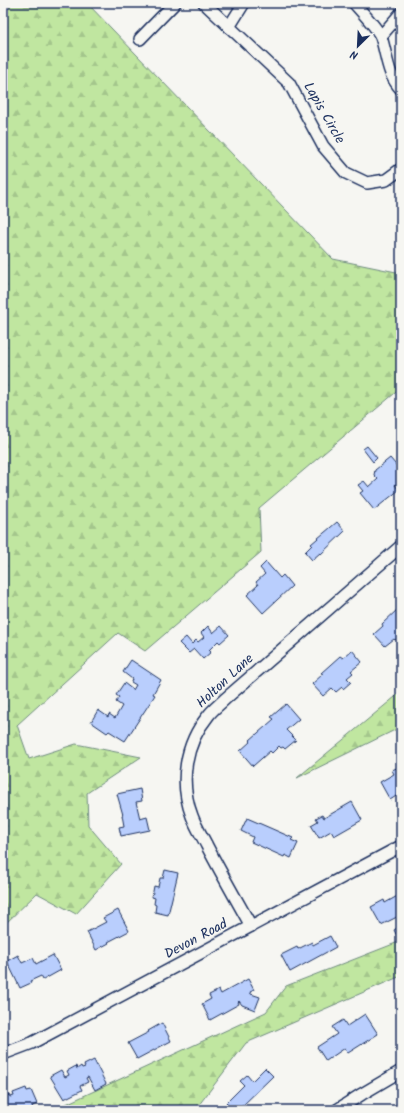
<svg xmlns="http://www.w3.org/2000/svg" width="404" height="1113" viewBox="0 0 404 1113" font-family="Kalam,sans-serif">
<defs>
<pattern id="forest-firs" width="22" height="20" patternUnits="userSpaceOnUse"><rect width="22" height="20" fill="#c0e6a0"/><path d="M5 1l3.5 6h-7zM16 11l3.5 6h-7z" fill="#a4c68c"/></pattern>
</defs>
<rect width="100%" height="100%" fill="#f6f6f2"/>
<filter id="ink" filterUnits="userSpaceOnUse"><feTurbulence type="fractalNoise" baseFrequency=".025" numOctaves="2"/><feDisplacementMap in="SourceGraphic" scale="8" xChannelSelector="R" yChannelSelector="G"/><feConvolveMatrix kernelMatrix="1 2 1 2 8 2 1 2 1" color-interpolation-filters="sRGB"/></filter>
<g filter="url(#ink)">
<g fill="url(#forest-firs)" stroke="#6e8a7f">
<polygon points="3,3 87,3 333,259 401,273 401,388 259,508 261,552 145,651 118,633 17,725 29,759 76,744 141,757 87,793 88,825 121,864 76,914 37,893 3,926"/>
<polygon points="401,692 401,727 297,778"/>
<polygon points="401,941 401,976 246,1043 195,1110 53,1110 266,1012 286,986"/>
</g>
<g fill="#b9cefd" stroke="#1b2f5e">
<polygon points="367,446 377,458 373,462 363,449"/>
<polygon points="390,458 396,465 398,463 401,467 401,481 395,485 399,490 374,510 360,493 363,491 358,485 364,481 369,487 378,479 374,475 375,470"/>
<polygon points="337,522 345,531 321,554 320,553 312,560 305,552 312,545 311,544"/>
<polygon points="266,562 280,578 283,575 292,586 263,613 247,595 258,585 256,582 265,574 260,568"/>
<polygon points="398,609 400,611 401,610 401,635 395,640 394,639 385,646 374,634 383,626 382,624"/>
<polygon points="208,626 213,633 221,626 229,635 220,643 218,641 209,650 211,652 203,659 194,649 189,653 179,643 186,637 192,644 196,640 198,642 204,637 201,633"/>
<polygon points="352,650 362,662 351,671 353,673 347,678 351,682 343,689 342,687 336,692 332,688 323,696 312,684 323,674 321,673 340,656 343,658"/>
<polygon points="131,660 161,680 153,694 155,695 125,741 109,731 107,733 91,722 98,710 108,717 109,714 115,718 122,706 116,702 119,697 116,695 124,683 133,690 136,685 131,682 132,679 123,672"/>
<polygon points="286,704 299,719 286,730 296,740 285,749 283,747 281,748 279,746 272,753 270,751 253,766 240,751 251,741 250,740 274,719 271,717"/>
<polygon points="399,767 401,770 401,793 390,800 380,782 394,774 392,770"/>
<polygon points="140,789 142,801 136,802 140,819 147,817 150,830 121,836 119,827 124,826 122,815 123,815 117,794"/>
<polygon points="352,802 362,820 334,836 331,831 319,838 311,825 318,821 316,818 322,815 324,818"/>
<polygon points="247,818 293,838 291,840 298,843 291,858 285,855 284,857 251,842 253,837 241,831"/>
<polygon points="165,870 178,873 168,915 155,912 156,905 154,904 155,898 152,897 154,886 158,887 160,878 163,878"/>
<polygon points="401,894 401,915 381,925 371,907 384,900 385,903"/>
<polygon points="118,910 129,931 108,942 109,943 96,950 87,932 106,922 103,918"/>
<polygon points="399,927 401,931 401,936 398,938 394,930"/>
<polygon points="330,936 336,947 290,972 281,955 297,947 298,949 312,942 313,945"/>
<polygon points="18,955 22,963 33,958 36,964 53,955 61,970 43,980 41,976 30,981 31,983 20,988 7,961"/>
<polygon points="248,979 254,990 250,992 251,994 260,997 255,1010 242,1005 239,1001 238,1002 239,1004 210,1020 202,1004 211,999 209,995 219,990 221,994"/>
<polygon points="365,1014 378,1034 348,1053 345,1048 326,1061 317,1047 337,1034 332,1027 343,1020 347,1026"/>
<polygon points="162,1023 171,1041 137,1059 128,1043 149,1032 148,1031"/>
<polygon points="94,1060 106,1084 95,1090 88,1077 86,1078 88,1082 80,1086 82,1090 64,1099 50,1076 61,1070 65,1077 69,1075 67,1071 76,1066 77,1069 81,1066 82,1068 85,1067 84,1065"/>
<polygon points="265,1068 273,1076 238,1110 233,1110 226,1103 244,1085 240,1081 247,1075 252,1081"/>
<polygon points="26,1088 27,1091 31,1090 37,1104 32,1106 34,1110 3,1110 3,1097 9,1095 10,1097 14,1096 13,1093"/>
</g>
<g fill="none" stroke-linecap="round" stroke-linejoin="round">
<defs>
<g id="minor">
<polyline points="204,3 289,83 323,146 346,173 367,183 386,180 401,169"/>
<path d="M 354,3 C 361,11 378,29 381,37 C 387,55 387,75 401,89"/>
<polyline points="229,27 244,3"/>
<polyline points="381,36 401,13"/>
<polyline points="140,39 175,3"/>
<path d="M 251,926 C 236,899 221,873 207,846 C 202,836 196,827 192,816 C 179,782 185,744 208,716 C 212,710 219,705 225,699 L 401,546"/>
<polyline points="3,1054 32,1043 401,846"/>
<polyline points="337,1110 362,1094 401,1071"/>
</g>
</defs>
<use href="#minor" stroke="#1b2f5e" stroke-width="14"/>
<use href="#minor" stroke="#f6f6f2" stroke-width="11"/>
</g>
</g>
<g text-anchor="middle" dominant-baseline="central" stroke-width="3" stroke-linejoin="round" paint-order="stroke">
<g font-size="14" fill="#1b2f5e" stroke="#f6f6f2">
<text transform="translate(324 113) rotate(60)">Lapis Circle</text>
<text transform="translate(225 681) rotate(-43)">Holton Lane</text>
<text transform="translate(196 939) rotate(-28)">Devon Road</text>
</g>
</g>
<rect width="404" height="1113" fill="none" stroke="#f6f6f2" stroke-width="16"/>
<rect x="8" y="8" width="388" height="1097" fill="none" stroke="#1b2f5e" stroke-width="1.5" filter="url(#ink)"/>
<g transform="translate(358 46) rotate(204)" stroke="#f6f6f2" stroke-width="3" paint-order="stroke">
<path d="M0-3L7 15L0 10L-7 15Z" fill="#1b2f5e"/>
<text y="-6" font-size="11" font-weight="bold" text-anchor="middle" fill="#1b2f5e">N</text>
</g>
</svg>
